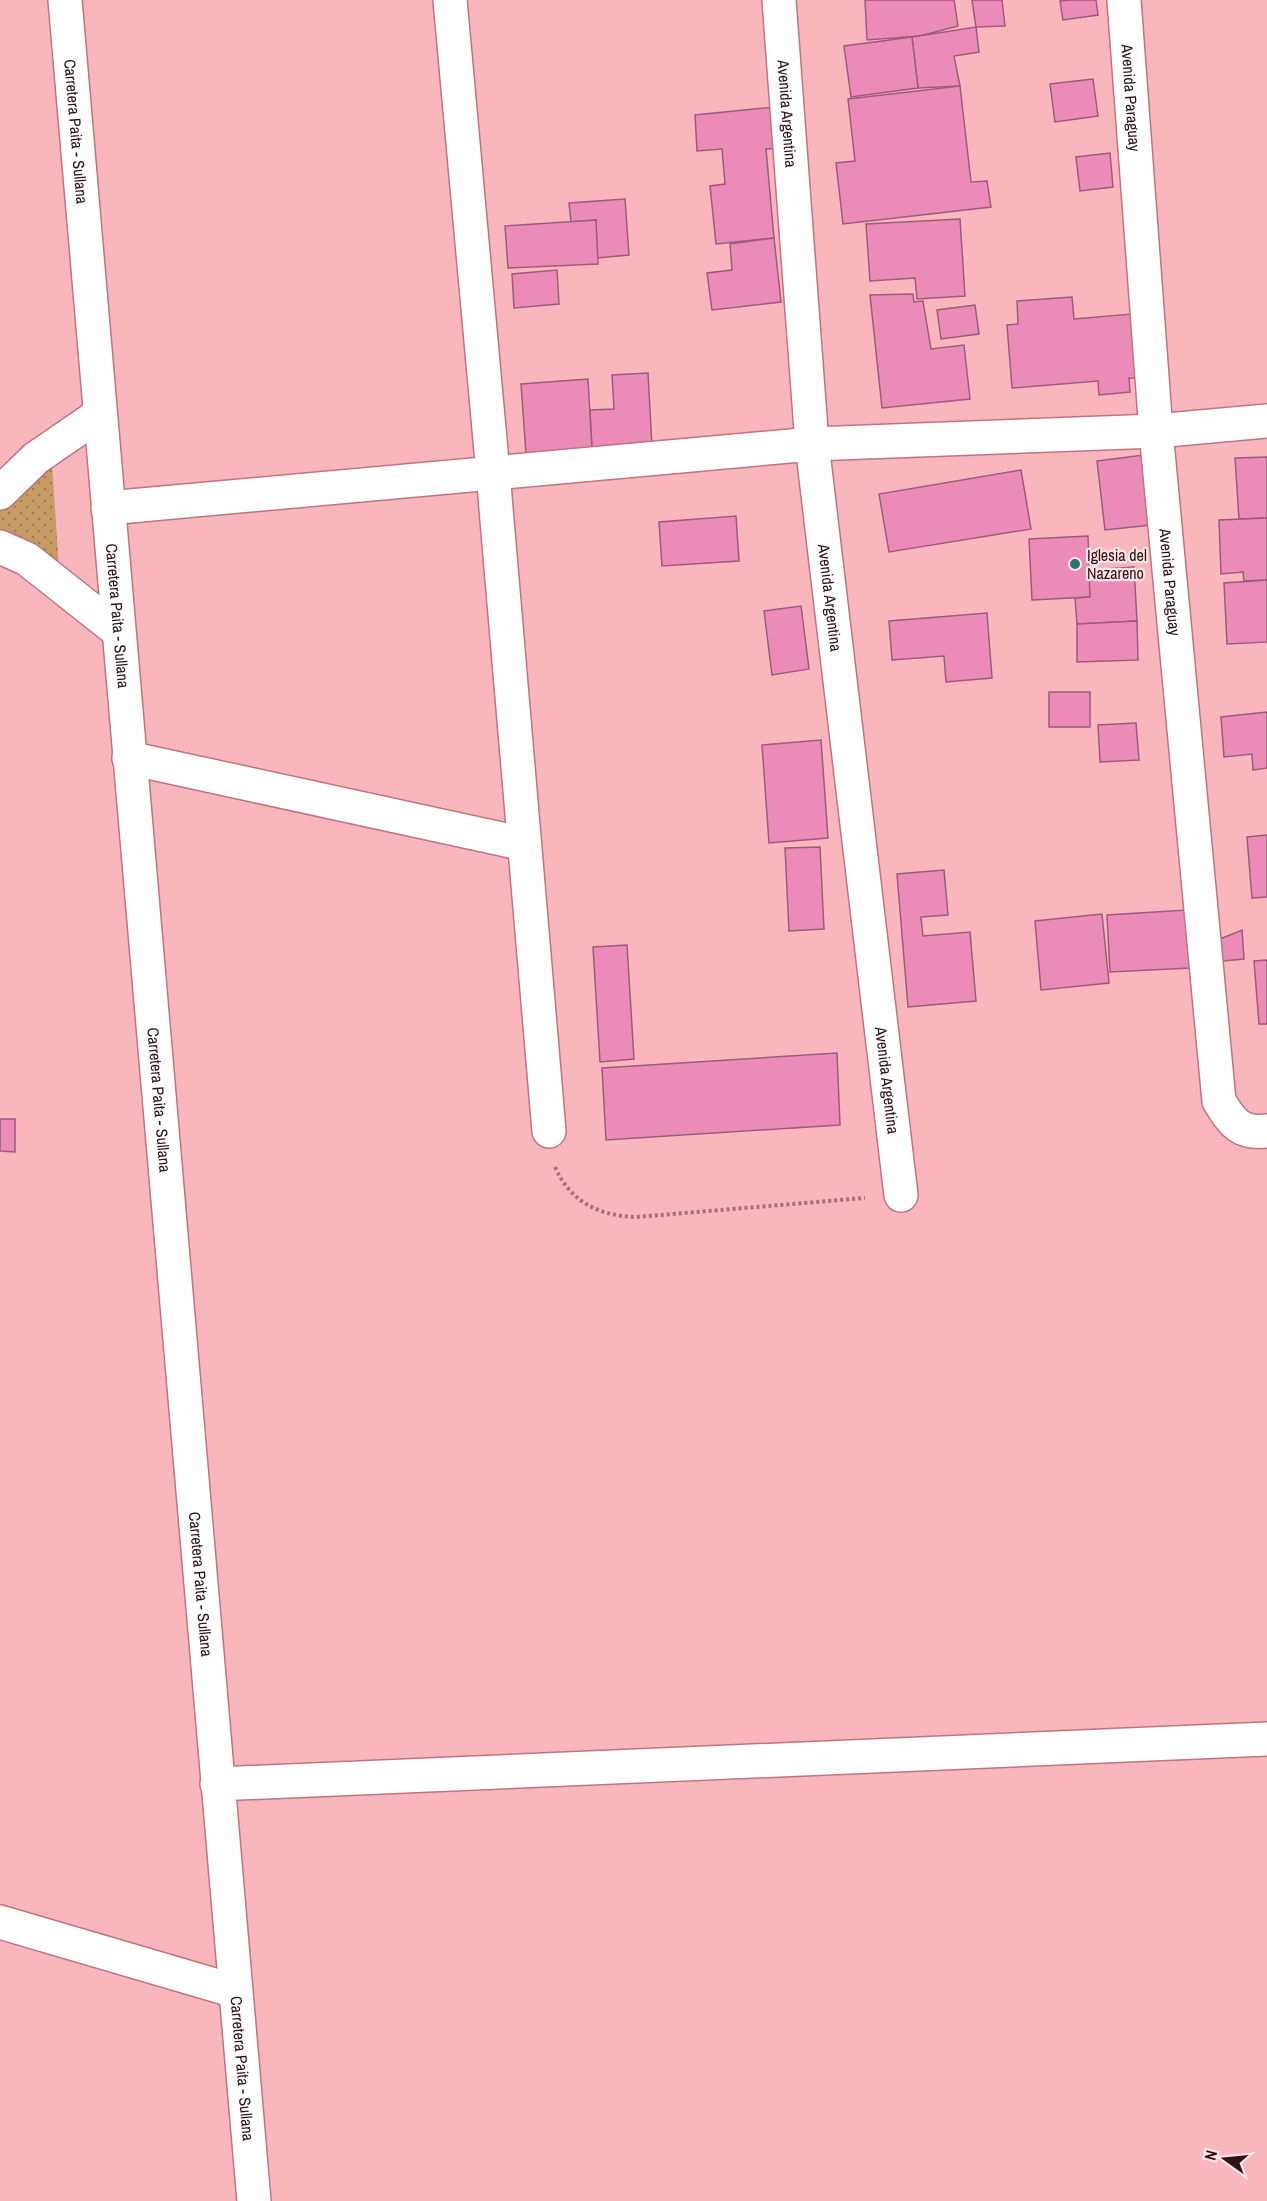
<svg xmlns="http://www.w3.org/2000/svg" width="1267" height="2201" viewBox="0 0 1267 2201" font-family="'Archivo Narrow',sans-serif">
<defs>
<pattern id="grass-dots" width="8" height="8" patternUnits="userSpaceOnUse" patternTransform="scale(1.5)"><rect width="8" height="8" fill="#c69b64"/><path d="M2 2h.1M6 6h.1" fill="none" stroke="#a17d51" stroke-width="1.8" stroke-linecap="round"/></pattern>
</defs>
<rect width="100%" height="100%" fill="#f9b6bd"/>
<polygon fill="url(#grass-dots)" points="52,463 59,569 20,538 0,529 0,509 19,500"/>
<g fill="#eb8bb7" stroke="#9f5b7b" stroke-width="1.5">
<polygon points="865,0 954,0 958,26 920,36 867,40"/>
<polygon points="972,0 1002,0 1005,26 976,27"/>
<polygon points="1069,0 1096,0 1098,15 1063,20 1060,1"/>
<polygon points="976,27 979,52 954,56 960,86 918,88 912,37"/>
<polygon points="912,37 918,88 851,97 844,46"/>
<polygon points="1093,79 1098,116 1055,122 1050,84"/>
<polygon points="960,86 971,182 987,181 991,207 843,224 836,163 855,161 848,99"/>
<polygon points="775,107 778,148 766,149 774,238 716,244 710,186 725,184 722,149 697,151 695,115"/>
<polygon points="1110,153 1113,187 1080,191 1076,157"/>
<polygon points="625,199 629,255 597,258 596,220 571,222 569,203"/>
<polygon points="960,219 965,296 917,299 915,278 870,281 866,224"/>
<polygon points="596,220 598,264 508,268 505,226"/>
<polygon points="774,238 781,302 712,310 707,273 732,270 730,244"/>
<polygon points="557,270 559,304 514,308 512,274"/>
<polygon points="913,294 914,302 923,301 931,349 964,345 970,399 882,408 870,295"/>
<polygon points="1072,297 1074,319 1132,314 1138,378 1129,378 1130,392 1099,395 1098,381 1012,388 1007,325 1018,324 1017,301"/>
<polygon points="975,305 979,334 941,339 937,310"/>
<polygon points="648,373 652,446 592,450 590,410 614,409 612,375"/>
<polygon points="588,379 592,450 526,454 521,384"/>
<polygon points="1152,454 1160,524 1105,530 1097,461"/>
<polygon points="1267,457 1267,518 1239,519 1235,458"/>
<polygon points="1021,470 1031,529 889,552 879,494"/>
<polygon points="736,516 739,561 662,566 659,522"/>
<polygon points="1267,518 1267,580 1244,581 1243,572 1221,574 1219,520"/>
<polygon points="1088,536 1090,597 1032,600 1029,539"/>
<polygon points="1134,567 1137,621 1077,624 1075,598 1090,597 1089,570"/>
<polygon points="1267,580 1267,642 1227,644 1224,583"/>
<polygon points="801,606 809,669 772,675 764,611"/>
<polygon points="987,613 992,678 946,682 944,656 892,660 889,621"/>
<polygon points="1137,621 1138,660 1077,662 1077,624"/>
<rect x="1049" y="692" width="41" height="35"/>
<polygon points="1267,712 1267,768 1253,770 1252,754 1224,757 1221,717"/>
<polygon points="1136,723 1139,760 1100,762 1098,725"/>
<polygon points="821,740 828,838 769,843 762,745"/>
<polygon points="1267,835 1267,897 1252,898 1247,837"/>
<polygon points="820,847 824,929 789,931 785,848"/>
<polygon points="944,870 948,915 921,917 923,936 970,932 976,1001 908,1007 897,874"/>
<polygon points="1187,910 1190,968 1110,972 1107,915"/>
<polygon points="1102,914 1109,983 1041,990 1035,921"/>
<polygon points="1242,930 1244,959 1223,961 1220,939"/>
<polygon points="627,945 634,1059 600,1062 593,947"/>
<polygon points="1267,960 1267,1024 1259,1024 1254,961"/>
<polygon points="837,1053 840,1125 606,1140 602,1068"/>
<polygon points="0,1119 15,1119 15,1152 0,1151"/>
</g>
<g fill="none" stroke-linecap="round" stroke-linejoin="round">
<defs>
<g id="minor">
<polyline points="450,0 493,473 549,1131"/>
<path id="s1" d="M 779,0 L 812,444 L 901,1195"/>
<path id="s2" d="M 1124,0 L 1156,431 L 1219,1101 C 1232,1122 1239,1134 1267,1131"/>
<polyline points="0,493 36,458 100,414"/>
<polyline points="108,508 812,444 1156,431 1267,421"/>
<polyline points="0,547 27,559 118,631"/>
<polyline points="129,758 524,844"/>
<polyline points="217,1784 1267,1739"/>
<polyline points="0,1922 235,1991"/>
</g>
<g id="major">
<path id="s3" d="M 65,0 L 254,2201"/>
</g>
</defs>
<use href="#minor" stroke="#c1747e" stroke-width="36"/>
<use href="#major" stroke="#c1747e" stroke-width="36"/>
<path stroke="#a67279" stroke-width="4" stroke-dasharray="3 3" stroke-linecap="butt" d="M 555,1167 C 571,1203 600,1216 637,1217 L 865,1198"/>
<use href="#minor" stroke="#fff" stroke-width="33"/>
<use href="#major" stroke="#fff" stroke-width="33"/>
</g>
<circle fill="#297370" stroke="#fee4e6" stroke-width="2" cx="1075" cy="564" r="6"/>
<g text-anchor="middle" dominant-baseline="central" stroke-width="4.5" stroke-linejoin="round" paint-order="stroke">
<g font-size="16" fill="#2e1015" stroke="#fee4e6">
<text stroke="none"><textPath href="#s2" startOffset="98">Avenida Paraguay</textPath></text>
<text stroke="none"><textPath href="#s1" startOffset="114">Avenida Argentina</textPath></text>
<text stroke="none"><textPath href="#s3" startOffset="132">Carretera Paita - Sullana</textPath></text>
<text stroke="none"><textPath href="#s2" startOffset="584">Avenida Paraguay</textPath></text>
<text stroke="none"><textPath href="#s1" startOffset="600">Avenida Argentina</textPath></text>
<text stroke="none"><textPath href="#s3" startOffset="618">Carretera Paita - Sullana</textPath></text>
<text stroke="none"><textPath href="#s1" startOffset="1086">Avenida Argentina</textPath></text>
<text stroke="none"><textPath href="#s3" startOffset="1104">Carretera Paita - Sullana</textPath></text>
<text stroke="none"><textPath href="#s3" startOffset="1590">Carretera Paita - Sullana</textPath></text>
<text stroke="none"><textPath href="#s3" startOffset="2076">Carretera Paita - Sullana</textPath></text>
</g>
<g font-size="16" fill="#2e1015" stroke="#fee4e6" text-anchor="start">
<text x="1087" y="555">Iglesia del<tspan x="1087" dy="18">Nazareno</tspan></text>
</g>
</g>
<g transform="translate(1225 2159) rotate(285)" stroke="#fee4e6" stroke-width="4.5" paint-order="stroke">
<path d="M0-4.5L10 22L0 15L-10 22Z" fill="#2e1015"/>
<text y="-9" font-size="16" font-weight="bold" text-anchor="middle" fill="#2e1015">N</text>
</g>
</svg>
